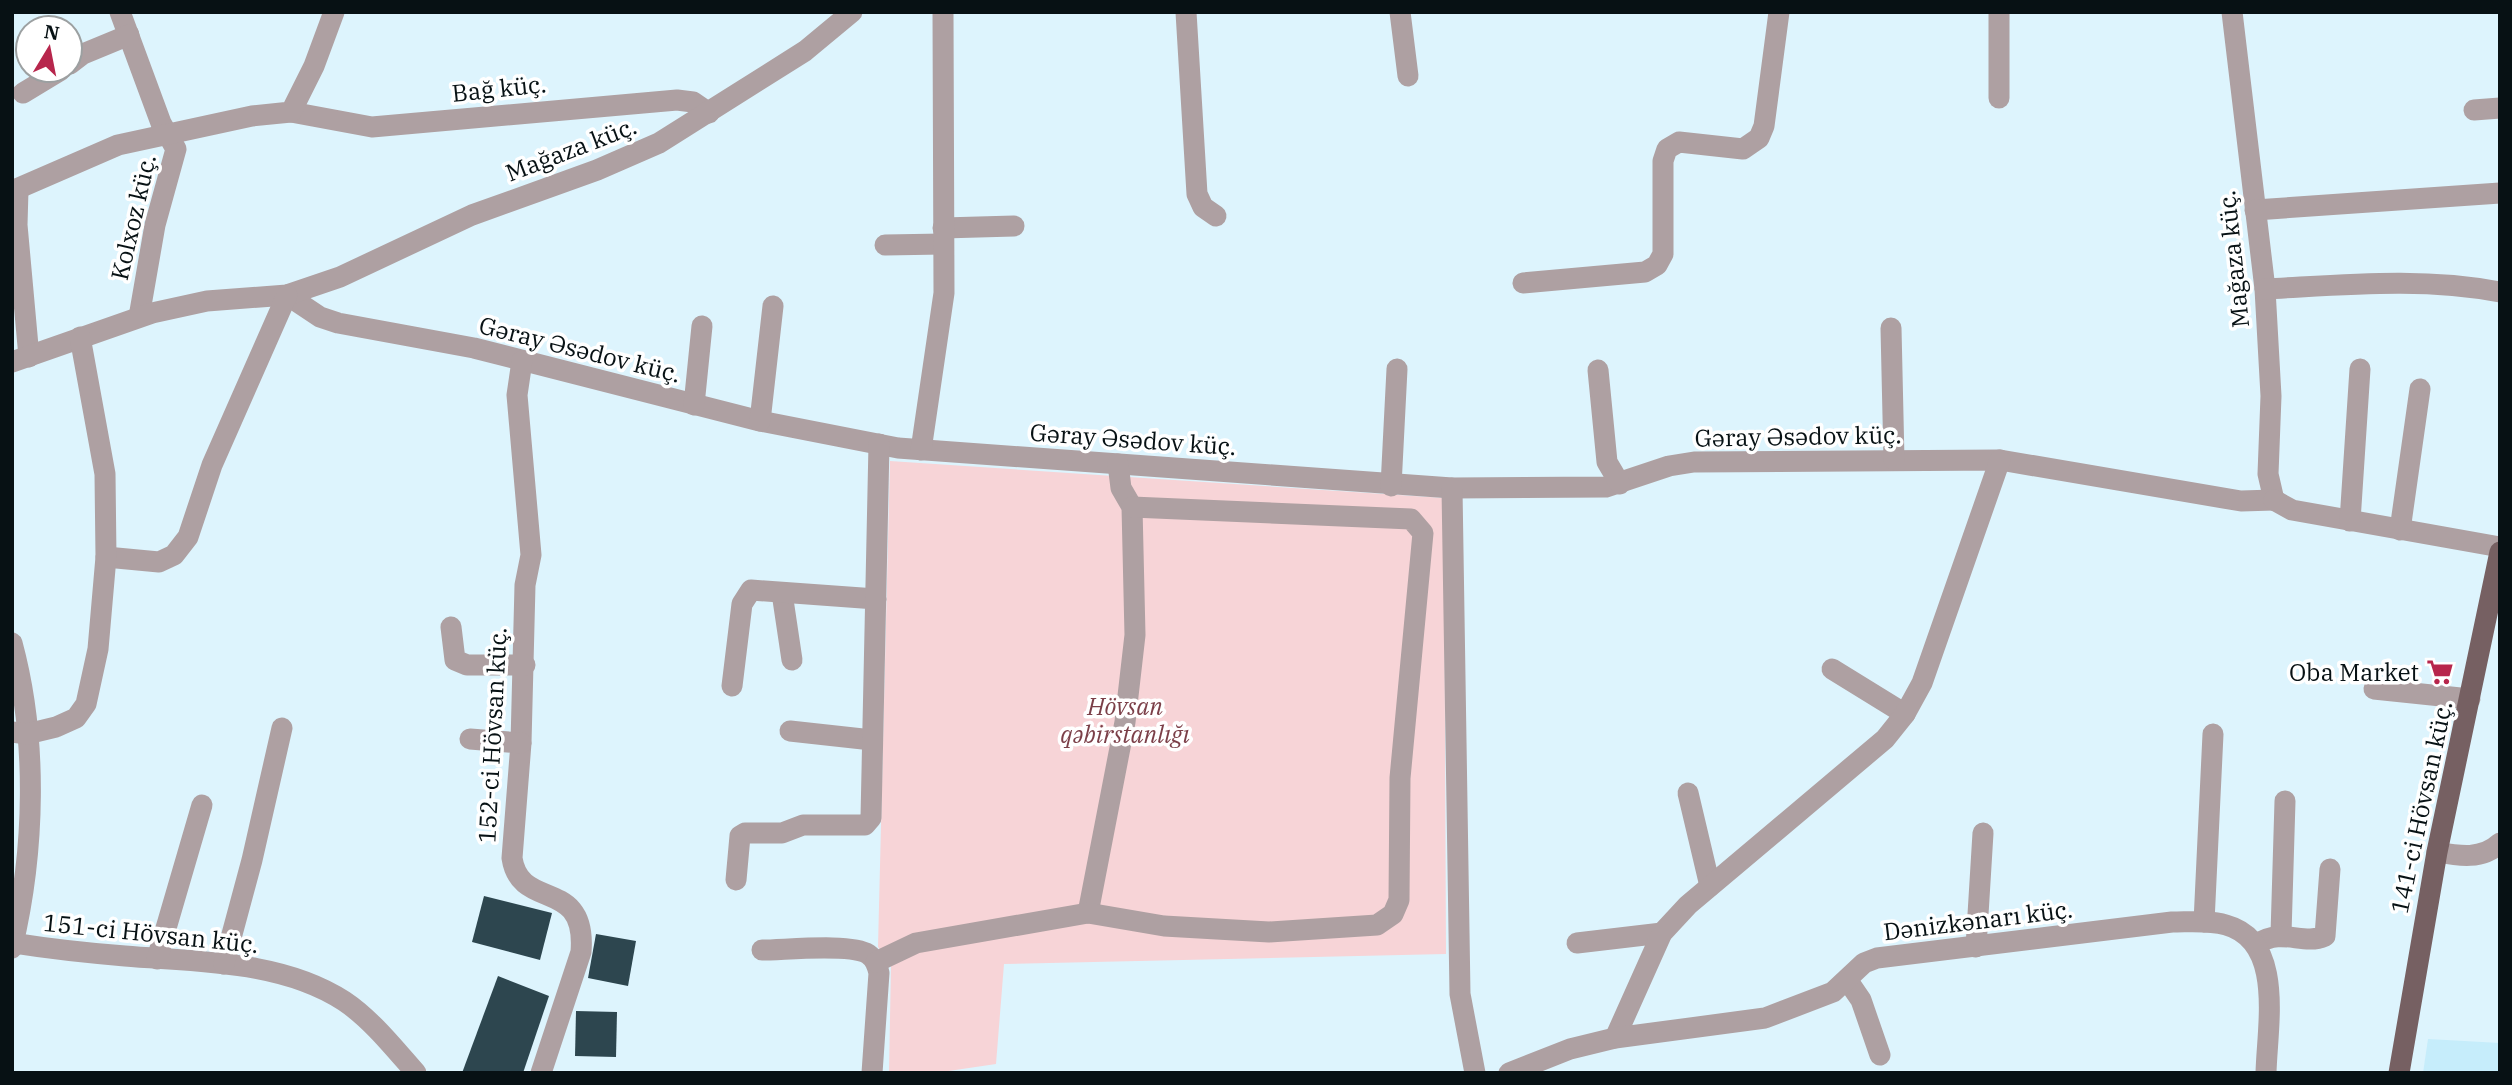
<svg xmlns="http://www.w3.org/2000/svg" width="2512" height="1085" viewBox="0 0 2512 1085" font-family="'IBM Plex Serif',serif">
<rect width="100%" height="100%" fill="#ddf4fd"/>
<polygon fill="#c6edfb" points="2428,1039 2500,1043 2500,1073 2423,1073"/>
<polygon fill="#f7d4d7" points="890,461 1444,498 1446,954 1004,964 996,1064 935,1073 889,1073 891,964 878,947"/>
<g fill="#2d464f">
<polygon points="484,896 552,913 540,960 472,942"/>
<polygon points="596,934 636,941 628,986 588,978"/>
<polygon points="498,976 549,996 523,1073 462,1073"/>
<polygon points="576,1011 617,1012 616,1057 575,1056"/>
</g>
<g fill="none" stroke-linecap="round" stroke-linejoin="round">
<g stroke="#aea0a2" stroke-width="21">
<polyline points="120,12 161,123 176,149 155,225 139,317"/>
<polyline points="1186,12 1197,194 1203,207 1216,216"/>
<polyline points="1400,12 1408,76"/>
<polyline points="2232,12 2265,289 2271,396 2268,474 2274,500"/>
<polyline points="70,64 83,54 129,35"/>
<polyline points="23,93 61,70"/>
<polyline points="1999,98 1999,12"/>
<polyline points="2474,110 2500,108"/>
<polyline points="291,112 372,127 677,100 693,102 709,113"/>
<polyline points="18,190 17,225 29,357"/>
<polyline points="12,191 118,145 252,116 291,112 314,66 334,12"/>
<polyline points="2255,210 2500,193"/>
<polyline points="943,228 1014,226"/>
<polyline points="885,245 943,244"/>
<polyline points="1523,283 1645,272 1657,265 1663,254 1663,161 1667,149 1679,142 1743,149 1759,138 1764,126 1779,12"/>
<path d="M 2265,289 C 2344,285 2422,277 2500,292"/>
<polyline points="287,295 320,317 338,323 474,348 760,421 898,448 1452,488 1606,487 1669,466 1694,462 2000,460 2241,501 2274,500"/>
<polyline points="1891,328 1894,460"/>
<path d="M 522,361 L 517,395 L 531,555 L 525,585 L 521,743 L 512,858 C 520,912 587,876 581,952 L 541,1073"/>
<polyline points="12,362 152,313 207,301 287,295 340,277 472,215 597,170 659,143 805,51 852,12"/>
<polyline points="1598,370 1607,462 1620,484"/>
<polyline points="694,405 702,326"/>
<polyline points="760,421 773,306"/>
<polyline points="921,450 944,293 943,12"/>
<polyline points="1391,486 1397,369"/>
<polyline points="1452,488 1460,994 1475,1073"/>
<polyline points="2274,500 2292,510 2500,547"/>
<polyline points="2350,521 2360,369"/>
<polyline points="2400,530 2420,389"/>
<polyline points="106,557 159,562 174,555 188,537 212,465 287,295"/>
<polyline points="782,593 792,660"/>
<polyline points="451,627 455,660 467,665 525,665"/>
<path d="M 12,643 C 38,739 35,851 12,948"/>
<polyline points="1832,669 1905,714"/>
<polyline points="732,686 742,604 751,590 876,599"/>
<polyline points="2374,689 2470,699"/>
<polyline points="790,731 872,740"/>
<polyline points="12,732 27,734 56,727 76,718 86,704 98,649 106,557 105,474 80,337"/>
<polyline points="470,739 521,743"/>
<polyline points="1688,793 1710,886"/>
<path d="M 2437,852 C 2459,856 2482,860 2500,843"/>
<polyline points="736,880 740,836 745,833 782,833 803,825 865,825 871,818 879,444"/>
<polyline points="1088,913 1125,722 1135,635 1132,507 1121,488 1118,464"/>
<polyline points="2204,922 2213,734"/>
<polyline points="2281,934 2285,801"/>
<path d="M 13,943 C 51,949 88,953 125,956 C 196,962 281,960 344,1001 C 371,1019 394,1048 416,1073"/>
<polyline points="1577,943 1662,933"/>
<path d="M 2257,944 C 2283,927 2302,946 2325,936 L 2330,869"/>
<polyline points="1976,947 1983,833"/>
<path d="M 762,950 C 785,950 851,943 868,954 C 875,959 877,965 879,973 L 872,1073"/>
<polyline points="157,959 202,805"/>
<polyline points="876,962 916,943 1088,913 1164,926 1269,932 1377,925 1393,914 1399,900 1400,778 1423,533 1411,519 1132,507"/>
<polyline points="224,964 252,860 282,728"/>
<polyline points="1848,981 1861,1000 1880,1055"/>
<polyline points="1615,1038 1662,933 1688,905 1885,739 1905,714 1922,683 2000,460"/>
<path d="M 1509,1073 L 1570,1049 L 1615,1038 L 1765,1018 L 1833,992 L 1864,963 L 1877,958 L 2172,922 C 2190,922 2209,920 2226,925 C 2285,941 2267,1027 2266,1073"/>
</g>
<polyline stroke="#766062" stroke-width="21" points="2399,1073 2437,852 2500,552"/>
</g>
<defs>
<symbol id="supermarket-bare" viewBox="-9 -9 18 18"><path d="M-6-5.5h2.5l.6 2H6L4.5 2H-2.5L-4.4-4H-6ZM-1.5 3.2a1.3 1.3 0 1 0 .1 0ZM3 3.2a1.3 1.3 0 1 0 .1 0Z" fill="#b7264c" stroke="#fff" stroke-width="2.5" paint-order="stroke"/></symbol>
</defs>
<g fill-rule="evenodd">
<use href="#supermarket-bare" x="2421" y="653" width="38" height="38"/>
</g>
<g text-anchor="middle" dominant-baseline="central" stroke-width="7" stroke-linejoin="round" paint-order="stroke">
<g font-size="24" fill="#071114" stroke="#fff">
<text transform="translate(499 88) rotate(-6)">Bağ küç.</text>
<text transform="translate(571 149) rotate(-21)">Mağaza küç.</text>
<text transform="translate(133 217) rotate(-77)">Kolxoz küç.</text>
<text transform="translate(2233 259) rotate(-96)">Mağaza küç.</text>
<text transform="translate(580 349) rotate(14)">Gəray Əsədov küç.</text>
<text transform="translate(1798 436) rotate(-1)">Gəray Əsədov küç.</text>
<text transform="translate(1133 439) rotate(4)">Gəray Əsədov küç.</text>
<text transform="translate(492 735) rotate(-87)">152-ci Hövsan küç.</text>
<text transform="translate(2421 807) rotate(-78)">141-ci Hövsan küç.</text>
<text transform="translate(1978 920) rotate(-7)">Dənizkənarı küç.</text>
<text transform="translate(151 933) rotate(6)">151-ci Hövsan küç.</text>
</g>
<g font-size="24" fill="#071114" stroke="#fff" text-anchor="end">
<text x="2419" y="672">Oba Market</text>
</g>
<g font-size="24" font-style="italic" fill="#7b3f48" stroke="#fff">
<text x="1125" y="706">Hövsan<tspan x="1125" dy="28">qəbirstanlığı</tspan></text>
</g>
</g>
<rect width="2512" height="1085" fill="none" stroke="#071114" stroke-width="28"/>
<g transform="translate(49 49) rotate(10)"><circle r="33" fill="#ffffff" stroke="#9ca0a1" stroke-width="2"/>
<path d="M0-5L12 26L0 18L-12 26Z" fill="#b7264c"/>
<text y="-10" font-size="19" font-weight="bold" text-anchor="middle" fill="#071114">N</text>
</g>
</svg>
